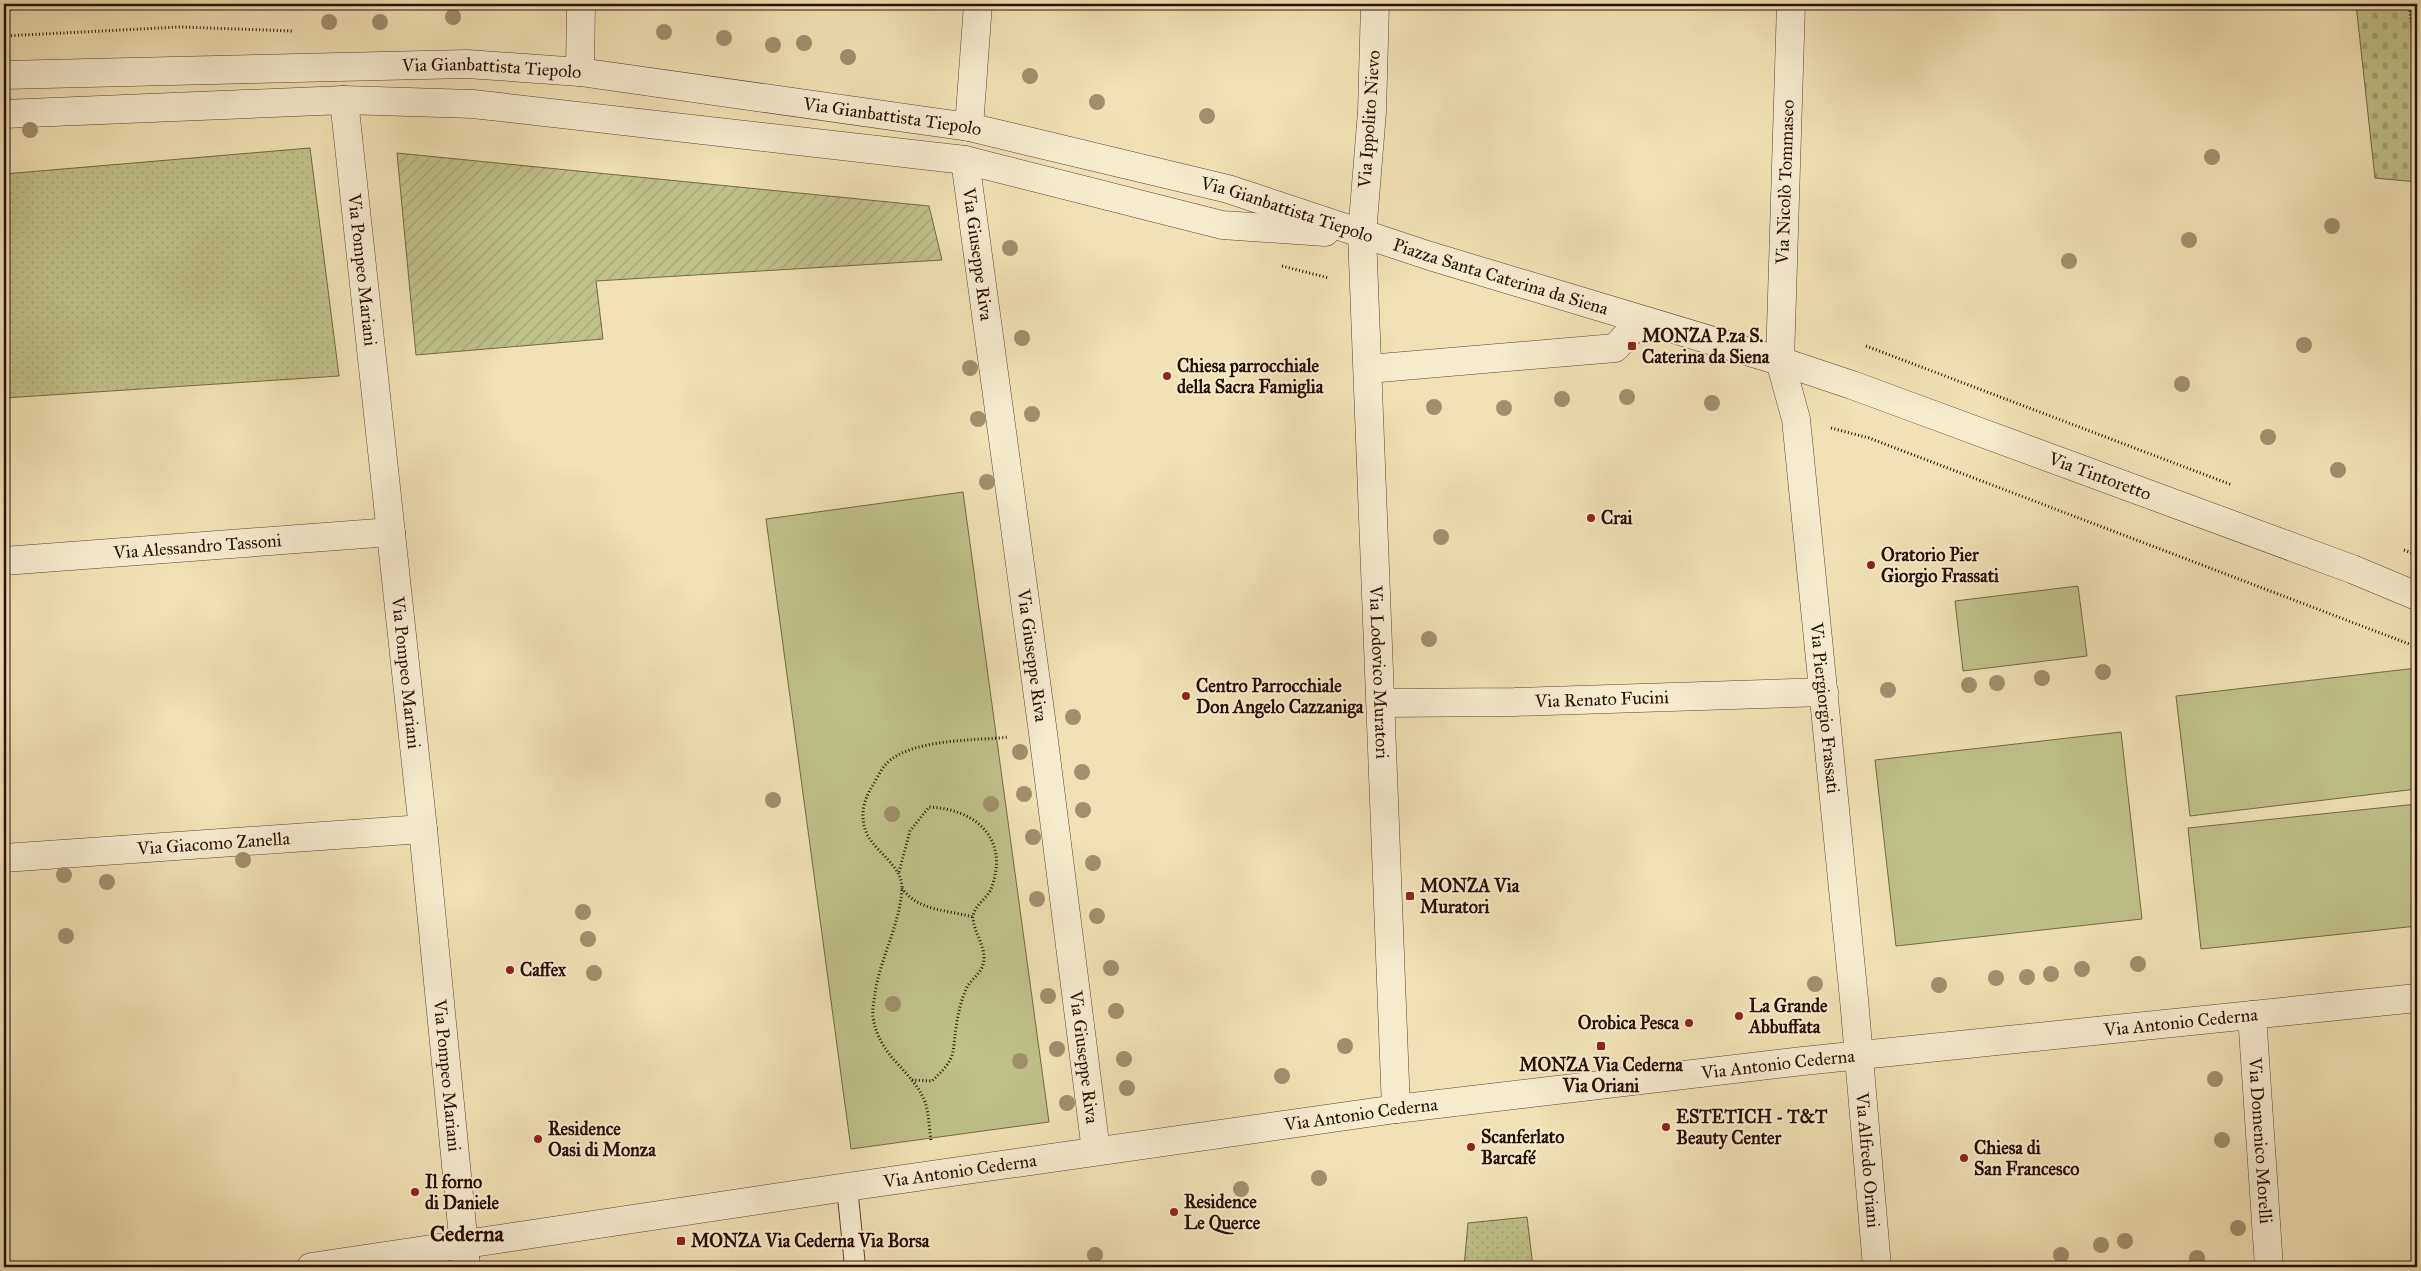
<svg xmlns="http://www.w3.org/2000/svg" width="2421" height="1271" viewBox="0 0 2421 1271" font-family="'IM FELL Great Primer',serif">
<defs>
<pattern id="grass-dots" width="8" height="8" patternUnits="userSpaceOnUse" patternTransform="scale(1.25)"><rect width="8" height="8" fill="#bfc289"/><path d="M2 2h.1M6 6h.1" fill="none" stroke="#a4a675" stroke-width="1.8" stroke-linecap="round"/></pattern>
<pattern id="cemetery-stones" width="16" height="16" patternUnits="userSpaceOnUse" patternTransform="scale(1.25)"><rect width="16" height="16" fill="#bfc289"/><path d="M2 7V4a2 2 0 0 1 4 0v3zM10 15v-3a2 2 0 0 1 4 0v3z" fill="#a4a675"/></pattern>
<pattern id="garden-furrows" width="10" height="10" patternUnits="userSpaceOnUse" patternTransform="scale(1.25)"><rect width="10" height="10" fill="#bfc289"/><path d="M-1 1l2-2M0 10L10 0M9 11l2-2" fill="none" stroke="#a4a675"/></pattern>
</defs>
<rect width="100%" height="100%" fill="#f0e2b4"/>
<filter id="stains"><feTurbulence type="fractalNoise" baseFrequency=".004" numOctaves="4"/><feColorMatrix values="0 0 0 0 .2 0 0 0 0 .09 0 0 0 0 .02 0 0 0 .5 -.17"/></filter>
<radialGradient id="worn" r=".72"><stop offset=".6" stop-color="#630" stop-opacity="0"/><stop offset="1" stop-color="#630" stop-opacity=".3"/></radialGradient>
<g fill="url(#grass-dots)" stroke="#746846">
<polygon points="310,148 339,376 4,398 4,174"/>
<polygon points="1527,1217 1533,1267 1464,1267 1468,1223"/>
</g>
<polygon fill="url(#cemetery-stones)" stroke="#746846" points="2356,4 2417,4 2417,182 2375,178"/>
<g fill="#bfc289" stroke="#746846">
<polygon points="963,492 1049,1122 851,1149 766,519"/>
<polygon points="2078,586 2087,656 1963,671 1955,601"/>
<polygon points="2417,668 2417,789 2190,816 2176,696"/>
<polygon points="2121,732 2142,919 1896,946 1875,760"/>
<polygon points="2417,804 2417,926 2201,949 2188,828"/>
</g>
<polygon fill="url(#garden-furrows)" stroke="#746846" points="397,153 929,206 942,260 596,281 603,339 416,355"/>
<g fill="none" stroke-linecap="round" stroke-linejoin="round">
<defs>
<polyline id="service" points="847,1187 855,1266"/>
<polyline id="pedestrian" points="1368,369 1615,348 1640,321"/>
<g id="minor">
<path id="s1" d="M 1375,4 L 1372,112 L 1362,234 L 1396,1109"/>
<path id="s2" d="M 1791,4 L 1780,361 L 1796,419 L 1854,999 L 1877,1267"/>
<polyline points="580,72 581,4"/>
<path id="s3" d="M 344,100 L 423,829 L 466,1267"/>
<polyline points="969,127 978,4"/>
<path id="s4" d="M 965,160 L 1043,733 L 1096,1151"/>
<path id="s5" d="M 4,561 L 391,532"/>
<path id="s6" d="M 1381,703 L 1514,702 L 1824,692"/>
<path id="s7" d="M 4,858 L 423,829"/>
<path id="s8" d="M 2252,1015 L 2269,1267"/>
<path id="s9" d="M 311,1267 L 847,1187 L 1396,1109 L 1803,1061 L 2417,998"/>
</g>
<g id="tertiary">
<path id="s10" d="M 4,75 L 467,64 L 580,72 L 969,127 L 1228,189 L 1430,256 L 1780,361 L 1852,385 L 2352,569 L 2417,596"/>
<polyline points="4,114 344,100 473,104 965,160 1222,225 1325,232"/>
</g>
</defs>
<use href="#service" stroke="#5c432f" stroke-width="22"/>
<use href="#pedestrian" stroke="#5c432f" stroke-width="29"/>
<use href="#minor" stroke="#5c432f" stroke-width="29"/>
<use href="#tertiary" stroke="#5c432f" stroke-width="29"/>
<g stroke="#2a0e03" stroke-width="3" stroke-dasharray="1 2.5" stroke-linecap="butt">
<polyline points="2409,4 2417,68"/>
<polyline points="4,36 180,27 292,31"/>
<polyline points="1282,266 1329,278"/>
<polyline points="1866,346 2232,485"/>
<polyline points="1831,428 1869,438 2417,647"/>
<polyline points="2404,550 2417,555"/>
<path d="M 899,872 L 910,831 L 929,807 C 977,809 1010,840 991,889 C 987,899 973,906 973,918 C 974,932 984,944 984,958 C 984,972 973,977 967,987 C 960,1002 957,1019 955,1035 C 954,1042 954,1051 951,1058 C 947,1067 939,1074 932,1081 L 911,1080"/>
<path d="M 902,888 C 917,911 948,910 973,917"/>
<path d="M 931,1140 C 929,1128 929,1113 925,1102 C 913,1070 879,1058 873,1017 C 872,1010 874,1001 875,994 C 880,958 900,925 902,888 C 902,866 878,854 868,836 C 860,820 862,805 870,790 C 875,782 880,771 886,764 C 911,738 975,741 1009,737"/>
</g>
<use href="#service" stroke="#f5ecce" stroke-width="20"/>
<use href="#pedestrian" stroke="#f5ecce" stroke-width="28"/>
<use href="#minor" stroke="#f5ecce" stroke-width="28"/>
<use href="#tertiary" stroke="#f5ecce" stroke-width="28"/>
</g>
<g fill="#a0906c">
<circle cx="453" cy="17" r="8"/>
<circle cx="329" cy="22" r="8"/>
<circle cx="380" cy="22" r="8"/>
<circle cx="664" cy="32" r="8"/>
<circle cx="724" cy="38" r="8"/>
<circle cx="804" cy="43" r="8"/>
<circle cx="773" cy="45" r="8"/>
<circle cx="848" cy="57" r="8"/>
<circle cx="1030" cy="76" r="8"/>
<circle cx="1097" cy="102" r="8"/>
<circle cx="1207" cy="116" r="8"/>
<circle cx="30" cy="130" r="8"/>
<circle cx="2212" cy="157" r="8"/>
<circle cx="2332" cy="226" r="8"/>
<circle cx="2189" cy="240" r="8"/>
<circle cx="1010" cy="248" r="8"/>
<circle cx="2069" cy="261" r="8"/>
<circle cx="1022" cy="338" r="8"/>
<circle cx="2304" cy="345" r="8"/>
<circle cx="970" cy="368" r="8"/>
<circle cx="2182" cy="384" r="8"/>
<circle cx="1627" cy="397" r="8"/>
<circle cx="1562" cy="399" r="8"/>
<circle cx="1712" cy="403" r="8"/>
<circle cx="1434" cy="407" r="8"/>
<circle cx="1504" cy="408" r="8"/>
<circle cx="1032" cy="414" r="8"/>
<circle cx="978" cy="419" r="8"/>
<circle cx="2268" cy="437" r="8"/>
<circle cx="2338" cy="470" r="8"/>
<circle cx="987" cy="482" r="8"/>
<circle cx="1441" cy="537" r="8"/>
<circle cx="1429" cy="639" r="8"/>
<circle cx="2103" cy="672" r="8"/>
<circle cx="2042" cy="678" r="8"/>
<circle cx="1997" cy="683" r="8"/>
<circle cx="1969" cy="685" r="8"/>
<circle cx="1888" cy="690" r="8"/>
<circle cx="1073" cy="717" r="8"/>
<circle cx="1020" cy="752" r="8"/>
<circle cx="1082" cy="772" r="8"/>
<circle cx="1024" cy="794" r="8"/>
<circle cx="773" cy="800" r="8"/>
<circle cx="991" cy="804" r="8"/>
<circle cx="1083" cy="810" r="8"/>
<circle cx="892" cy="814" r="8"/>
<circle cx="1033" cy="837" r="8"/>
<circle cx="243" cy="860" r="8"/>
<circle cx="1093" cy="863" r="8"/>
<circle cx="64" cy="875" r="8"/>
<circle cx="107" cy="882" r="8"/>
<circle cx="1037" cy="899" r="8"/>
<circle cx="583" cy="912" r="8"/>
<circle cx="1097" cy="916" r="8"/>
<circle cx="66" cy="936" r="8"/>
<circle cx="588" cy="939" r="8"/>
<circle cx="2138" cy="964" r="8"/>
<circle cx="1111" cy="968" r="8"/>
<circle cx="2082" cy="969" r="8"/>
<circle cx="594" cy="973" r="8"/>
<circle cx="2051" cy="974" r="8"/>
<circle cx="2027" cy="977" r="8"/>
<circle cx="1996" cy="978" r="8"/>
<circle cx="1815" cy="984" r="8"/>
<circle cx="1939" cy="985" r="8"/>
<circle cx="1048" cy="996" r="8"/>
<circle cx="893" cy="1004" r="8"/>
<circle cx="1116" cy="1011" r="8"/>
<circle cx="1345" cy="1046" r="8"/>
<circle cx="1057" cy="1049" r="8"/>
<circle cx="1124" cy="1059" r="8"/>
<circle cx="1020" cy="1061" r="8"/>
<circle cx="1282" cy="1076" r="8"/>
<circle cx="2215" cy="1079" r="8"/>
<circle cx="1127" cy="1088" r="8"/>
<circle cx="1067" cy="1103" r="8"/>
<circle cx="2222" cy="1140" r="8"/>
<circle cx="1319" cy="1178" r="8"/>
<circle cx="1241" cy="1189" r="8"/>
<circle cx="2238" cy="1228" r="8"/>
<circle cx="2125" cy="1241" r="8"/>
<circle cx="2101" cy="1245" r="8"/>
<circle cx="1095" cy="1255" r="8"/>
<circle cx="2061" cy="1255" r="8"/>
<circle cx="2197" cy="1258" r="8"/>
</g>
<g fill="#8f2418" stroke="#f5ecce" stroke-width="2">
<rect x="1627" y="341" width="10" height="10" rx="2.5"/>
<circle cx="1167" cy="376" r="5"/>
<circle cx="1591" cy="518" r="5"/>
<circle cx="1871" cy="565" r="5"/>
<circle cx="1186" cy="696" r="5"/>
<rect x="1405" y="891" width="10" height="10" rx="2.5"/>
<circle cx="510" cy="970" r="5"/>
<circle cx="1739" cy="1016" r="5"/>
<circle cx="1689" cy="1023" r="5"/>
<rect x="1596" y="1041" width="10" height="10" rx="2.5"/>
<circle cx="1666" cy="1127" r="5"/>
<circle cx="538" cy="1139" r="5"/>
<circle cx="1471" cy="1147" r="5"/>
<circle cx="1964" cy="1158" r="5"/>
<circle cx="415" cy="1192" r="5"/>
<circle cx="1174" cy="1212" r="5"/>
<rect x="676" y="1236" width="10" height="10" rx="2.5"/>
</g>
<g text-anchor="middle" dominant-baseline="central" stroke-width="4" stroke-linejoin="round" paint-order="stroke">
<g font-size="18" fill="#2a0e03" stroke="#f5ecce">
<text stroke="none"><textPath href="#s10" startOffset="488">Via Gianbattista Tiepolo</textPath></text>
<text stroke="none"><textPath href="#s10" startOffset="892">Via Gianbattista Tiepolo</textPath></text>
<text transform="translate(1369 119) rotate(-86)">Via Ippolito Nievo</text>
<text transform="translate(1785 182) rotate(-88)">Via Nicolò Tommaseo</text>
<text stroke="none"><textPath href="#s10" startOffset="1298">Via Gianbattista Tiepolo</textPath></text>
<text stroke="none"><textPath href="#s4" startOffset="95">Via Giuseppe Riva</textPath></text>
<text stroke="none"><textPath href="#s3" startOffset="171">Via Pompeo Mariani</textPath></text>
<text stroke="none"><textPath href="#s10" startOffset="1522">Piazza Santa Caterina da Siena</textPath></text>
<text stroke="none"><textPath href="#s10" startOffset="2154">Via Tintoretto</textPath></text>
<text stroke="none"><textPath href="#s5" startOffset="194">Via Alessandro Tassoni</textPath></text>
<text stroke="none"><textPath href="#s4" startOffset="500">Via Giuseppe Riva</textPath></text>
<text stroke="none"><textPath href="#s3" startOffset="576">Via Pompeo Mariani</textPath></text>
<text stroke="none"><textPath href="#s1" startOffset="669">Via Lodovico Muratori</textPath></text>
<text stroke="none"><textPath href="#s6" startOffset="221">Via Renato Fucini</textPath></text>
<text stroke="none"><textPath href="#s2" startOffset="708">Via Piergiorgio Frassati</textPath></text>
<text stroke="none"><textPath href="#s7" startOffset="210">Via Giacomo Zanella</textPath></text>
<text stroke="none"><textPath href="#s9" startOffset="1886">Via Antonio Cederna</textPath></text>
<text stroke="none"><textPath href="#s4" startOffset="905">Via Giuseppe Riva</textPath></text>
<text stroke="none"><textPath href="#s9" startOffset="1481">Via Antonio Cederna</textPath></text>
<text stroke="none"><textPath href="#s3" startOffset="981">Via Pompeo Mariani</textPath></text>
<text stroke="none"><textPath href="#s9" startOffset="1061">Via Antonio Cederna</textPath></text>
<text stroke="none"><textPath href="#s8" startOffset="126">Via Domenico Morelli</textPath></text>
<text stroke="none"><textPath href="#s2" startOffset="1162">Via Alfredo Oriani</textPath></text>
<text stroke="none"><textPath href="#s9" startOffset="656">Via Antonio Cederna</textPath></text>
</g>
<g font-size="18" font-weight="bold" fill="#2a0e03" stroke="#f5ecce" text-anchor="start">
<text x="1642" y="336">MONZA P.za S.<tspan x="1642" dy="21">Caterina da Siena</tspan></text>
<text x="1177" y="366">Chiesa parrocchiale<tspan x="1177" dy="21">della Sacra Famiglia</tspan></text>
<text x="1601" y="518">Crai</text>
<text x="1881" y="555">Oratorio Pier<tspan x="1881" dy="21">Giorgio Frassati</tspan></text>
<text x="1196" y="686">Centro Parrocchiale<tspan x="1196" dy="21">Don Angelo Cazzaniga</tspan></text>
<text x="1420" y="886">MONZA Via<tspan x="1420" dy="21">Muratori</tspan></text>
<text x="520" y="970">Caffex</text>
<text x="1749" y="1006">La Grande<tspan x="1749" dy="21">Abbuffata</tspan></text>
<text x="1679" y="1023" text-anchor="end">Orobica Pesca</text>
<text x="1601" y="1065" text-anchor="middle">MONZA Via Cederna<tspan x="1601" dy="21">Via Oriani</tspan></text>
<text x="1676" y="1117">ESTETICH - T&amp;T<tspan x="1676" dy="21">Beauty Center</tspan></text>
<text x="548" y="1129">Residence<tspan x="548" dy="21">Oasi di Monza</tspan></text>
<text x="1481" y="1137">Scanferlato<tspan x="1481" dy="21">Barcafé</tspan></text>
<text x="1974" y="1148">Chiesa di<tspan x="1974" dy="21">San Francesco</tspan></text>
<text x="425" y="1182">Il forno<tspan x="425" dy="21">di Daniele</tspan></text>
<text x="1184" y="1202">Residence<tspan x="1184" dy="21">Le Querce</tspan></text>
<text x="691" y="1241">MONZA Via Cederna Via Borsa</text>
</g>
<g font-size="22" font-weight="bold" fill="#2a0e03" stroke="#f5ecce">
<text x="467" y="1233">Cederna</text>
</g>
</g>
<rect width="2421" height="1271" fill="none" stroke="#f0e2b4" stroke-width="20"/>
<rect x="5" y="5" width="2411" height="1261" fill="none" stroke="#2a0e03" stroke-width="2.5"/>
<rect x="10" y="10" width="2401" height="1251" fill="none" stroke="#2a0e03"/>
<rect width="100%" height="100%" filter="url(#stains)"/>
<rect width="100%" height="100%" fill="url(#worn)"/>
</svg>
